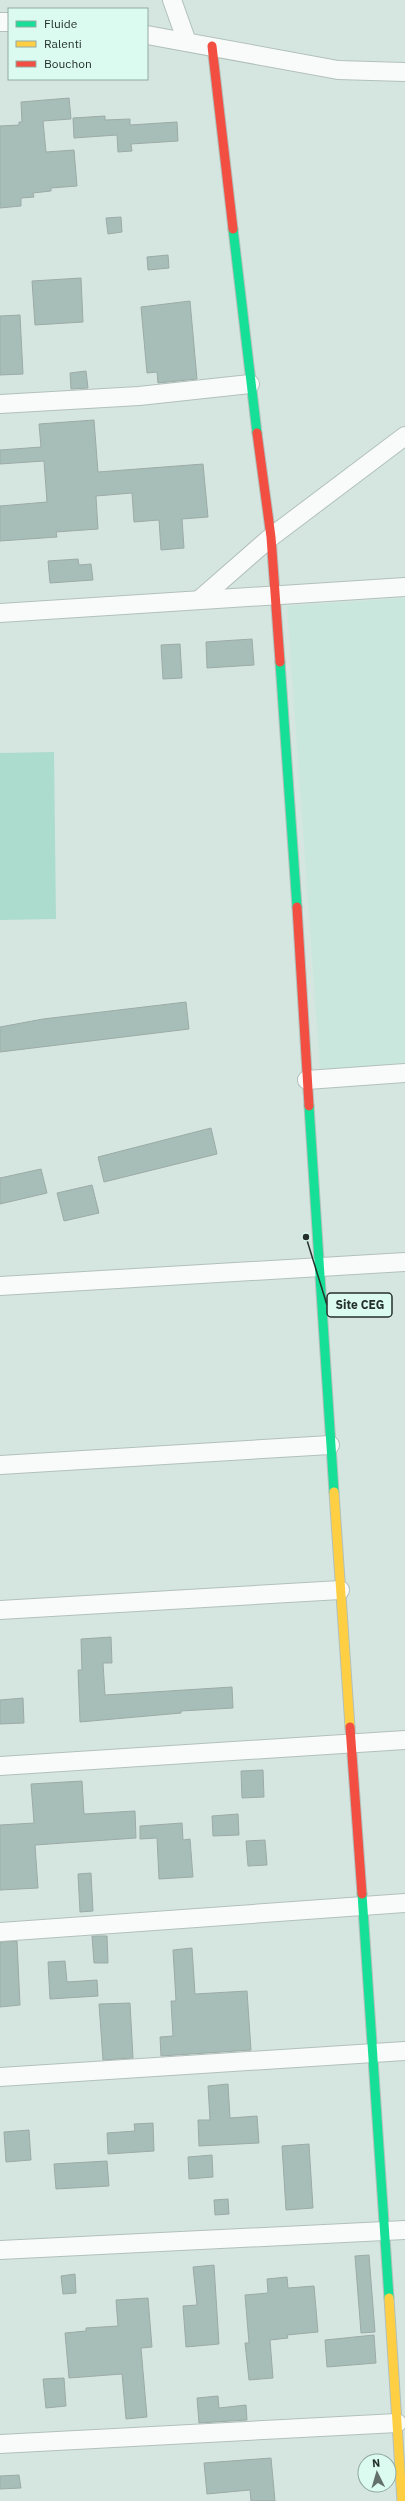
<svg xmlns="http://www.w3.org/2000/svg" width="405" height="2501" viewBox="0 0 405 2501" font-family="'IBM Plex Sans',sans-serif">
<rect width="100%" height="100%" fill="#d5e6e0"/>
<polygon fill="#c9e7dd" points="405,598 405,1063 320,1070 287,606"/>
<polygon fill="#acdccd" points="54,752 56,919 0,920 0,753"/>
<g fill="#a6beb7" stroke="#9daba6">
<polygon points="69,98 71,119 43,121 46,152 74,150 77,186 51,188 51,191 33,193 34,197 21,198 21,206 0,208 0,126 19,125 19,122 22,122 21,102"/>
<polygon points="105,116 105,120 130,119 130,125 177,122 178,141 131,144 132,151 118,152 117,135 74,138 73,118"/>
<polygon points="121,217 122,232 108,234 106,218"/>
<polygon points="168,255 169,268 148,270 147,257"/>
<polygon points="81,278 83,322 35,325 32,281"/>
<polygon points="190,301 197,379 158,383 157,372 147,373 141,307"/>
<polygon points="20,315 23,374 0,375 0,316"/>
<polygon points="86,371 88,388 71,389 70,373"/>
<polygon points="94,420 98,472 203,464 208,517 182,519 184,548 161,550 159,520 134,522 132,493 96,496 98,529 56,532 57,537 0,541 0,506 47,502 44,461 0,464 0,450 41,447 39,424"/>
<polygon points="78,559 79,565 91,564 93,580 50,583 48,561"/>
<polygon points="252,639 254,665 207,668 206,642"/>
<polygon points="180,644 182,678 163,679 161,645"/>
<polygon points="186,1002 189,1029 0,1052 0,1027 43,1019"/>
<polygon points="211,1128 217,1154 104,1182 98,1157"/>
<polygon points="41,1169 47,1193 0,1204 0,1178"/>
<polygon points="92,1185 99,1213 64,1221 57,1193"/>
<polygon points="111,1637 112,1663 103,1663 105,1695 232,1687 233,1708 181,1711 181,1713 80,1722 78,1670 82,1670 81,1639"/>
<polygon points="23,1698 24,1723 0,1724 0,1700"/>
<polygon points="263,1770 264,1797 242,1798 241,1771"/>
<polygon points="82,1781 84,1814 135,1811 136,1838 35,1845 38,1888 0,1890 0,1825 34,1823 31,1784"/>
<polygon points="238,1814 239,1835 213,1836 212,1816"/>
<polygon points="182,1823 183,1840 190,1839 193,1877 159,1879 157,1838 140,1839 140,1826"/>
<polygon points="265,1840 267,1865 248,1866 246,1841"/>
<polygon points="91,1873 93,1911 80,1912 78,1874"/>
<polygon points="92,1936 107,1936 108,1963 94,1963"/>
<polygon points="17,1941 20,2005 0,2007 0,1942"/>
<polygon points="192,1948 195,1994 247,1991 251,2050 161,2056 160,2037 173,2036 171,2001 176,2001 173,1950"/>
<polygon points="65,1961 67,1982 97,1980 98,1996 50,1999 48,1962"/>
<polygon points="130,2003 133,2058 103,2060 99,2004"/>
<polygon points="228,2084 230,2118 257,2116 259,2143 199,2146 198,2120 210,2120 208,2086"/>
<polygon points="153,2123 154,2151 108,2154 107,2133 135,2131 134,2124"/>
<polygon points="29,2130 31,2160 6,2162 4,2132"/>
<polygon points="309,2144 313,2208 286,2210 282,2146"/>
<polygon points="212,2155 213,2177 189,2179 188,2157"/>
<polygon points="107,2161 109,2186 56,2189 54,2164"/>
<polygon points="228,2199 229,2214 215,2215 214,2200"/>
<polygon points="369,2255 375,2332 361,2333 355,2256"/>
<polygon points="214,2265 219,2344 186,2347 183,2306 197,2305 193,2267"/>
<polygon points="75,2274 76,2293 63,2294 61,2276"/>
<polygon points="287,2277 288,2288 314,2286 318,2332 287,2335 288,2338 270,2340 273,2378 249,2380 245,2343 249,2343 245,2295 268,2293 267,2279"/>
<polygon points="148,2298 152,2347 141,2348 147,2417 126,2419 122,2374 69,2378 65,2333 86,2331 86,2328 118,2326 116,2300"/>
<polygon points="374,2335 376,2363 327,2367 325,2340"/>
<polygon points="64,2378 66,2406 46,2408 43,2379"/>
<polygon points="218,2396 219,2408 246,2405 247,2420 199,2423 197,2398"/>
<polygon points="271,2458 275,2501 251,2501 250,2490 207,2494 204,2463"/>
<polygon points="19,2475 21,2488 0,2489 0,2476"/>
</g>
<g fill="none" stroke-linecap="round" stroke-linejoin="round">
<defs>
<g id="street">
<polyline points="172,0 187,42"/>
<polyline points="0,22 9,22"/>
<polyline points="147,35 338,70 405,72"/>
<polyline points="0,404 139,396 250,384"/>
<polyline points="199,600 271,537 405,436"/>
<polyline points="0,613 405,587"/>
<polyline points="307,1080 405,1073"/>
<polyline points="0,1286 405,1262"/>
<polyline points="0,1465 330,1445"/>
<polyline points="0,1610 340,1590"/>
<polyline points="0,1766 405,1740"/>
<polyline points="0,1932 405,1903"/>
<polyline points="0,2077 405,2051"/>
<polyline points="0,2250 405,2230"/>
<polyline points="0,2444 397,2423"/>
</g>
<g id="fast">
<polyline points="233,229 257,433"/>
<polyline points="280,662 297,907"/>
<polyline points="309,1106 334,1492"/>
<polyline points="362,1894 389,2298"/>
</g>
<g id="slow">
<polyline points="334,1492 350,1727"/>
<polyline points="389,2298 402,2501"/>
</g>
<g id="jam">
<polyline points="212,46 233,229"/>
<polyline points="257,433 271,537 280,662"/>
<polyline points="297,907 309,1106"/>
<polyline points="350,1727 362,1894"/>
</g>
</defs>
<use href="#street" stroke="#b2c0bb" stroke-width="20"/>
<use href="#fast" stroke="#b2c0bb" stroke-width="11"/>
<use href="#slow" stroke="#b2c0bb" stroke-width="11"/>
<use href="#jam" stroke="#b2c0bb" stroke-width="11"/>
<use href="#street" stroke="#f9fbfa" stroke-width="18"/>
<use href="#fast" stroke="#16e098" stroke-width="9"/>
<use href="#slow" stroke="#ffcf43" stroke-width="9"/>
<use href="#jam" stroke="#f24e42" stroke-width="9"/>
</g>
<path fill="none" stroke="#25302c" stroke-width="1.5" d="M306 1237L327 1305"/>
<circle fill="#25302c" stroke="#dbfbf0" stroke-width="1.5" cx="306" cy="1237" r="4"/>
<rect fill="#dbfbf0" stroke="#25302c" stroke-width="1.5" x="327" y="1293" width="65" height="24" rx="4"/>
<g font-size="12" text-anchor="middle" font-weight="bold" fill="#25302c">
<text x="360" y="1309">Site CEG</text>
</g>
<rect x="8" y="8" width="140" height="72" fill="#dbfbf0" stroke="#92aaa2"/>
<rect x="16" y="21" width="20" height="6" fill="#16e098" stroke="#92aaa2"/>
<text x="44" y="28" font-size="12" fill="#25302c">Fluide</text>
<rect x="16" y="41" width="20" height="6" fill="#ffcf43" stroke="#92aaa2"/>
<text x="44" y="48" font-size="12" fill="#25302c">Ralenti</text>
<rect x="16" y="61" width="20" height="6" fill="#f24e42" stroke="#92aaa2"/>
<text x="44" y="68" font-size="12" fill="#25302c">Bouchon</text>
<g transform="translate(377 2473) rotate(355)"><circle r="19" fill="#dbfbf0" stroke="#92aaa2"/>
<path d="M0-3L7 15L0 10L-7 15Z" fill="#63706b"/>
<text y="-6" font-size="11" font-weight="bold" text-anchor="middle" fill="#25302c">N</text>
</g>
</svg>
